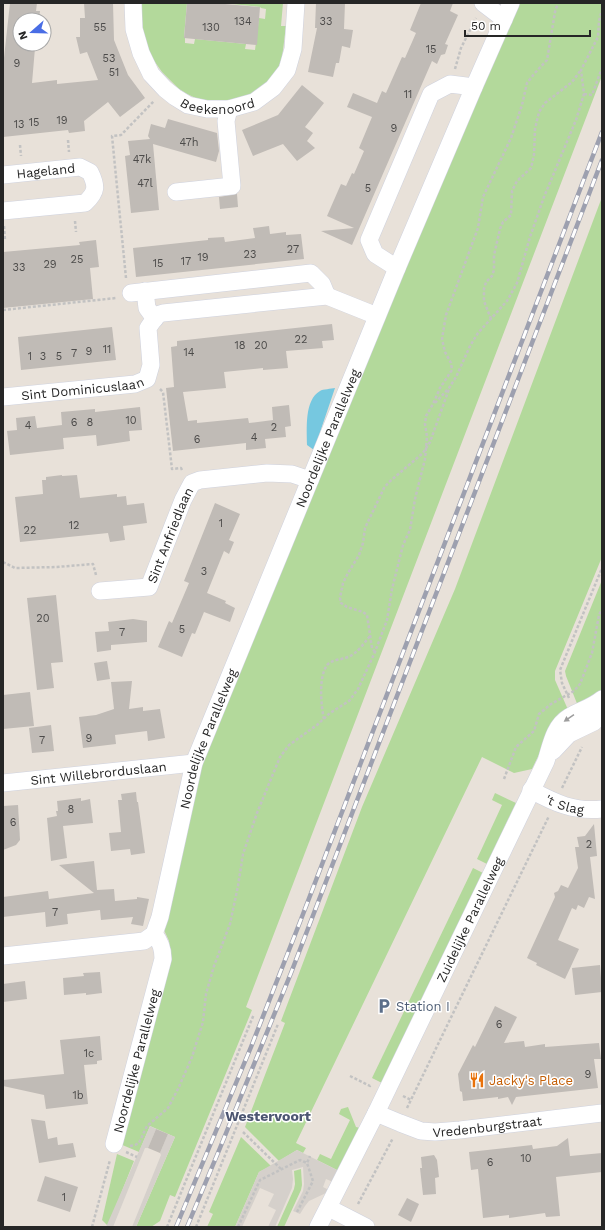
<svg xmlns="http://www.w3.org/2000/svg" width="605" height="1230" viewBox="0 0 605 1230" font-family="'Work Sans',sans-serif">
<rect width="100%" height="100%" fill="#e8e1d9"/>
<g fill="#b3d99b">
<polygon points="142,3 187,3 184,37 185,38 185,43 194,44 195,39 246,44 245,49 255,50 259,18 265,19 266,9 261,8 260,7 232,4 232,3 283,3 281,26 286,26 282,58 278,69 274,75 256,93 225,103 200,100 187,94 179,89 162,72 155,62 148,50 142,27"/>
<polygon points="518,3 602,3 602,76 246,1007 252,1010 175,1197 170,1195 160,1221 151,1227 136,1227 175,1137 150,1126 139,1152 120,1144 170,953 169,941 164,930 200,772 206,753 339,426"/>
<polygon points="602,197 602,557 555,671 555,680 569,712 551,730 532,769 514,773 482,757 296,1143 306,1148 303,1153 297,1150 279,1161 245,1127 285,1023 281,1021 362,807 455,589"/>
<polygon points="602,580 602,687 601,690 578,706 566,676 565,671"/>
<polygon points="495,793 516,803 487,864 477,859 502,805 492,800"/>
<polygon points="473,868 483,873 382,1083 372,1078"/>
<polygon points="348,1107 356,1127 360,1128 339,1171 317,1160 320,1154 331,1159 350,1120 339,1114 341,1109"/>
<polygon points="241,1137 271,1166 259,1172 235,1227 207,1227 213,1214 209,1212"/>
<polygon points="117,1154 134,1161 108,1226 102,1220"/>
<polygon points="301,1169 302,1185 301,1190 284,1227 277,1227 294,1189 295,1184 294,1171"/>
</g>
<g fill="#d5d0cb">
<polygon points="150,1126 156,1129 148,1148 145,1148 113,1227 106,1227"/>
<polygon points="168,1134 175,1137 136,1227 132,1227 161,1155 160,1153"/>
<polygon points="297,1150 339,1171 333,1182 326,1179 323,1187 329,1190 326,1193 309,1201 305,1206 300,1214 293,1211 303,1191 304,1184 303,1167 292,1170 293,1179 292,1188 275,1227 268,1227 276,1210 268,1206 274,1194 260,1188 242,1227 235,1227 259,1172"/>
</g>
<path fill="#76c8e0" d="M 335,388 L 314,450 L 307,445 C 307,430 304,400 320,391 C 323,389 331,389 335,388 Z"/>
<g fill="#c0bbb6">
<polygon points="10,3 37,3 36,11 40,11 39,20 20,20 20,44 36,44 36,49 35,48 32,83 57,80 57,84 98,80 87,52 80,54 76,37 80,37 80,18 85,18 84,3 113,3 114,40 128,75 145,98 120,117 108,102 84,121 85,131 69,133 68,130 3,137 3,67"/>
<polygon points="187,3 214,3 260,7 257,45 184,38"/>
<polygon points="316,3 345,3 344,29 353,30 350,48 342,46 339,63 336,63 333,77 308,72 317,28 315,28"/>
<polygon points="421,3 453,3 450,11 458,15 445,44 448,45 445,54 441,55 437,64 432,61 352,245 321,231 354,228 327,216 341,184 346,186 352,173 354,174 364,151 359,148 372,117 347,107 353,93 377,103 382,91 386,93 402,57 405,58 416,33 410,30"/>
<polygon points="302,85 324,103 305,127 313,133 307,141 315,148 297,161 283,144 253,156 242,130 278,115"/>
<polygon points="168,119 217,133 219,151 216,162 153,144 159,210 131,213 125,156 130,155 128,141 150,139 148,136 151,124 165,128"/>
<polygon points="237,194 238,207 220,209 219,197"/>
<polygon points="269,226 270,234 286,232 286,235 301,234 304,259 136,277 133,248 208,240 208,238 224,237 225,242 255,238 253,228"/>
<polygon points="96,240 99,267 90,268 93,299 3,308 3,252 80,245 79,242"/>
<polygon points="332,324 334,340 322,341 323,348 286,351 288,368 263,370 263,368 224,372 226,388 183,392 188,421 197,420 197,423 248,418 249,423 273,420 272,407 289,405 291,426 285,427 286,437 265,439 266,448 246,450 246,443 173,451 166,388 174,387 171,347 177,346 177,341"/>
<polygon points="112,327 116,360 21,370 18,337"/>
<polygon points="140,407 142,430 129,431 130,441 97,446 96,435 63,438 64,449 10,455 7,431 17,430 16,418 35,416 37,428 62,425 61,412 95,409 95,412"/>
<polygon points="62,475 62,476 77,475 80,498 117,494 117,497 126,496 127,505 144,503 147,523 123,526 125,540 110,542 108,533 20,542 15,497 43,494 42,480 46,480 46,477"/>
<polygon points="215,503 240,514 229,540 234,542 229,554 224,551 207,593 226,601 225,603 235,608 230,622 204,612 195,634 192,633 182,657 158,647 169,621 172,623 189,583 184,581"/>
<polygon points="56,595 63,662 51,663 54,688 37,690 27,598"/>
<polygon points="133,619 147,621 147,642 111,645 111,650 97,652 95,632 109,631 108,622"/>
<polygon points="107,661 110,679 97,681 94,663"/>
<polygon points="132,681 129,709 143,707 143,711 160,709 165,738 148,741 147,731 115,735 116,744 83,748 79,717 96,715 114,709 111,682"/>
<polygon points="30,692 34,726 3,729 3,695"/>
<polygon points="51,725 54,751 32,753 29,728"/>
<polygon points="136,792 137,802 138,802 145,853 131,855 130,849 111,851 109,833 121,832 118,800 122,800 121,794"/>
<polygon points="81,798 81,801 90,799 93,823 63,826 67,858 51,861 47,818 57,816 56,811 58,811 57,801"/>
<polygon points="18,805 20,840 16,845 3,850 3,806"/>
<polygon points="594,824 597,856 590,857 595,899 589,897 584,908 578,905 576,910 572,908 558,940 579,949 565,979 536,965 537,963 527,958 555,897 554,893 558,891 561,885 568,888 578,868 575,847 579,847 577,837 585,836"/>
<polygon points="94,861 97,890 114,889 115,901 137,899 137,897 149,899 143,926 131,924 133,917 101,920 100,910 67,914 68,924 46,927 45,912 3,917 3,897 48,891 49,899 94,893 59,865"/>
<polygon points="600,965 601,978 602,978 602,992 575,995 572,968"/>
<polygon points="100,972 102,993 86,995 86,993 64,995 63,978 84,976 83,973"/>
<polygon points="25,981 27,999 3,1002 3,984"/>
<polygon points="495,1006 517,1017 504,1043 524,1041 525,1047 545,1044 545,1047 599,1043 601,1059 594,1059 598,1088 516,1097 512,1105 508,1097 498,1099 498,1097 463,1101 462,1092 460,1091 458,1074 473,1045 475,1047"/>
<polygon points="100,1036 102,1060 97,1061 97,1064 84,1065 88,1104 46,1109 44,1095 3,1086 3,1080 64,1074 60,1040"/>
<polygon points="31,1119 45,1121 48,1139 57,1137 58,1145 73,1143 76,1157 39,1163"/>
<polygon points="156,1129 168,1134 160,1153 148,1148"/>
<polygon points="568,1138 570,1156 602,1153 602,1172 556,1177 560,1216 546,1217 545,1213 509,1218 509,1215 483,1218 478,1169 471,1170 469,1152 532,1145 533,1149 557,1146"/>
<polygon points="434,1155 437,1160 439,1177 435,1178 436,1194 423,1195 420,1168 422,1168 421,1157"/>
<polygon points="45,1176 78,1187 70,1212 37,1201"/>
<polygon points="407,1198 419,1204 411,1222 398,1215"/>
</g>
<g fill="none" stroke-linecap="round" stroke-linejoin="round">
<defs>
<g id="minor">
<path id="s1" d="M 133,3 L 134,29 L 141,53 L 151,74 L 165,89 L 175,97 L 188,105 L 207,109 L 229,109 L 254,102 L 273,88 L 287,70 L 293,49 L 296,3"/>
<polyline points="483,3 504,19"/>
<path id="s2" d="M 3,175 L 80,167 L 90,172 C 97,186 97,192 85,203 L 3,211"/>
<polyline points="176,192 232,186 226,121 229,109"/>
<polyline points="397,268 375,254 369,240 431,94 450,84 474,87"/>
<polyline points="145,291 147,308 155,319"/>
<polyline points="131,293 311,273 322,284 327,296"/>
<path id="s3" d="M 3,397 L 135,384 L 147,379 L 151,365 L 148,328 L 157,315 L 163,313 L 327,296 L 377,316"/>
<path id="s4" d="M 100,591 L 149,587 L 183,500 L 192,483 L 200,480 L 267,473 L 292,474 L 310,480"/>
<polyline points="553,751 569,734 594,722 602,711"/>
<path id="s5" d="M 3,783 L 194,763"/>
<path id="s6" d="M 531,790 C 555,803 574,812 602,809"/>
<path id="s7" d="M 3,956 L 144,941 L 154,934 L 160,917 L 194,763 L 397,268 L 474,87 L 511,3"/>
<path id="s8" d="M 376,1113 L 400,1123 L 421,1131 L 435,1132 L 460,1130 L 602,1113"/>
<path id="s9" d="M 114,1144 L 163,959 C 163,949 161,942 154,934"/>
<polyline points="329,1208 366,1227"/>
<path id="s10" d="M 318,1227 L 376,1113 L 546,761 C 551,745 554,726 569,717 C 580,710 591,708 602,699"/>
</g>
</defs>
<use href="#minor" stroke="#cfd2de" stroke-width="18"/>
<g stroke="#c2c2c2" stroke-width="2.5" stroke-dasharray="3 2" stroke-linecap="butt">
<polyline points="455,69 461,48 476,18"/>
<polyline points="584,94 592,95 602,68"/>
<polyline points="68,140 69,152"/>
<polyline points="20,145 21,156"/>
<polyline points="75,221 76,232"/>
<polyline points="4,226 5,240"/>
<polyline points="126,278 112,136 121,135 154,101"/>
<polyline points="3,310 116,298"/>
<polyline points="491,319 484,301 484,289 486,282 492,276 494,270 494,255 500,229 503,222 511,215 512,191 517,181 531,168 534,155 535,129 539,112 545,103 572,82 581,70"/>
<polyline points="160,389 163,392 172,469 181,468 182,470"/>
<polyline points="435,403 449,388 456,377 470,346 478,333 507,301 517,283 530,237 544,197 576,120 584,94 581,70 598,37 599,21 602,10"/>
<polyline points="3,562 15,568 57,567 93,564 96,575"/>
<polyline points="375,652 372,648 367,615 363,612 347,607 341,603 340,598 343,583 348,573 359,555 363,543 365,528 384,488 389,482 423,453 430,442 449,389"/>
<polyline points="569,698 562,683 560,670 602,568"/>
<path d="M 324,719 C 321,706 318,675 328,664 C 334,659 341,660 348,657 C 357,654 364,643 370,636"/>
<polyline points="504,779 516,747 534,731 539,714 551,704 574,691 580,684 592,653 599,615 602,609"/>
<polyline points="562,788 582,747"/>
<polyline points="350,1076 370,1086 371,1085"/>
<polyline points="403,1096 411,1100"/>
<polyline points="407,1108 549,816"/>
<polyline points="243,1132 281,1169"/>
<polyline points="130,1146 135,1145 139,1143 147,1126 168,1108 178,1089 192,1057 203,1022 206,994 214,966 230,924 238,886 243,854 257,813 280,757 289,745 317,725 330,713 349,701 358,689 375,652 387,620 392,589 403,545 410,530 415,499 425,459 427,437 425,424 426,416 433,404 440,388 452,370 451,363 445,352 442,339 446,315 478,228 483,197 511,138 522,105 527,83 534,74 547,60 555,12 558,3"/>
<polyline points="126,1152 137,1157"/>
<polyline points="358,1204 393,1138"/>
<polyline points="297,1212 313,1181 307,1163"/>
<polyline points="92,1227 110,1160"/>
<polyline points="167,1227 254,1014"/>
<polyline points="196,1227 278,1024"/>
<polyline points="238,1227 260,1180 300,1160 307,1163 310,1156"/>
</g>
<use href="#minor" stroke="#fff" stroke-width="17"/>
<defs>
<g id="rail">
<polyline points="176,1227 251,1047 300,922 602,132"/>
<polyline points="187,1227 220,1148 291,973 602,160"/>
</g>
</defs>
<use href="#rail" stroke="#9da0af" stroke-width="4.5"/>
<use href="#rail" stroke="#fff" stroke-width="3" stroke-dasharray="9" stroke-linecap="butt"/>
</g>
<defs><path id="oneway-solid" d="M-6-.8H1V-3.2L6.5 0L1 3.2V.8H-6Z"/></defs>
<use fill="#9d9d9d" href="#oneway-solid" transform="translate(569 718) rotate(146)"/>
<defs>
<symbol id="parking-bare" viewBox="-9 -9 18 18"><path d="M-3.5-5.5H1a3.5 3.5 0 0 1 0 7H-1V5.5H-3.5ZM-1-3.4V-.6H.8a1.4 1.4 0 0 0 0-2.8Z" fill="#5c6f8a" stroke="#fff" stroke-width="2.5" paint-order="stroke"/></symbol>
<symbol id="restaurant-bare" viewBox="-9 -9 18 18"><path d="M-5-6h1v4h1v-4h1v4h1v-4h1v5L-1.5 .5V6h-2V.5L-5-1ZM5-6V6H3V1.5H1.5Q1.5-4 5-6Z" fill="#e8710a" stroke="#fff" stroke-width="2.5" paint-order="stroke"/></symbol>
</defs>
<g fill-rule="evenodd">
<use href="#parking-bare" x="373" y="995" width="22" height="22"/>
<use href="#restaurant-bare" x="466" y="1069" width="22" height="22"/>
</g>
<g text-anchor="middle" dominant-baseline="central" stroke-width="3" stroke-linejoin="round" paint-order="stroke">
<g font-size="11" fill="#4c4b4a">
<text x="243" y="21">134</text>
<text x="326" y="21">33</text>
<text x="100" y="27">55</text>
<text x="211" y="27">130</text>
<text x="431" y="49">15</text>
<text x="109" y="58">53</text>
<text x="17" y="63">9</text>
<text x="114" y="72">51</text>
<text x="408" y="94">11</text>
<text x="62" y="120">19</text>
<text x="34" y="122">15</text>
<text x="19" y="124">13</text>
<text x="394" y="128">9</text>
<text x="189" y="142">47h</text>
<text x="142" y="159">47k</text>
<text x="145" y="183">47l</text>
<text x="368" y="188">5</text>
<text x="293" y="249">27</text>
<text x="250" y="254">23</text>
<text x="203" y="257">19</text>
<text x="77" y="259">25</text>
<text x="186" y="261">17</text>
<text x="158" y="263">15</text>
<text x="50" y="264">29</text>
<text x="19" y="267">33</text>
<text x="301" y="339">22</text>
<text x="240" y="345">18</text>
<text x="261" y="345">20</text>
<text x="107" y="349">11</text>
<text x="89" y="351">9</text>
<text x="189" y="352">14</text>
<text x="74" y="353">7</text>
<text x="30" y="356">1</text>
<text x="43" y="356">3</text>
<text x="59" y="356">5</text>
<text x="131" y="420">10</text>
<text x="74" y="422">6</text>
<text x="90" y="422">8</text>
<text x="28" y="425">4</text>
<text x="274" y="427">2</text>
<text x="254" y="437">4</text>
<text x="197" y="439">6</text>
<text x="221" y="523">1</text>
<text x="74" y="525">12</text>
<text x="30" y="530">22</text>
<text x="204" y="571">3</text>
<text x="43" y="618">20</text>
<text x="182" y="629">5</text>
<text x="122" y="632">7</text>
<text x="89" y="738">9</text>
<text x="42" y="740">7</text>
<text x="71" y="809">8</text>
<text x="13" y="822">6</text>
<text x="589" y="844">2</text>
<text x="55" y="912">7</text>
<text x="499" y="1024">6</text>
<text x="89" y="1053">1c</text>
<text x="588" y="1074">9</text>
<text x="78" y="1095">1b</text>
<text x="526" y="1158">10</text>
<text x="490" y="1162">6</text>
<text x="64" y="1197">1</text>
</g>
<g font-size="13" fill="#262626" stroke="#fff">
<text stroke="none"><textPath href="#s1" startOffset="153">Beekenoord</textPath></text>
<text stroke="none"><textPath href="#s2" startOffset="43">Hageland</textPath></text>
<text stroke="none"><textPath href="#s3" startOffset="80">Sint Dominicuslaan</textPath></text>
<text stroke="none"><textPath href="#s7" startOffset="681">Noordelijke Parallelweg</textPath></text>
<text stroke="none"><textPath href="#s4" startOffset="105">Sint Anfriedlaan</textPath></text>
<text stroke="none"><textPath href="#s7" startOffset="357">Noordelijke Parallelweg</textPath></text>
<text stroke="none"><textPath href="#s5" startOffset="96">Sint Willebrorduslaan</textPath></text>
<text stroke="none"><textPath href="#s6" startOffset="37">'t Slag</textPath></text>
<text stroke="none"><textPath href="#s10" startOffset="343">Zuidelijke Parallelweg</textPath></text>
<text stroke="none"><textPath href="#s9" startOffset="86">Noordelijke Parallelweg</textPath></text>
<text stroke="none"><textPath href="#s8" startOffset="115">Vredenburgstraat</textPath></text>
</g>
<g font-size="13" fill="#4e5e75" stroke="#fff" text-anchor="start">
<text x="396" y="1006">Station I</text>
</g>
<g font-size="13" fill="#c56008" stroke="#fff" text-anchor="start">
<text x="489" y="1080">Jacky's Place</text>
</g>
<g font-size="14" font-weight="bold" fill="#4c5571" stroke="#fff">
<text x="268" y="1116">Westervoort</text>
</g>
</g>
<rect width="605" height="1230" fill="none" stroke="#262626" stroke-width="8"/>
<g transform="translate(32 32) rotate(250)"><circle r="19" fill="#ffffff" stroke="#a8a8a8"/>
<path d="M0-3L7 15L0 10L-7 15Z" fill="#496de5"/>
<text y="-6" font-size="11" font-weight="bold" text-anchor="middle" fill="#262626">N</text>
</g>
<path d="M465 30v6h125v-6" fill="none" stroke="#262626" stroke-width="2"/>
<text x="471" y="30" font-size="12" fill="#262626" stroke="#ffffff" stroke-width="3" paint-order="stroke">50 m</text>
</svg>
